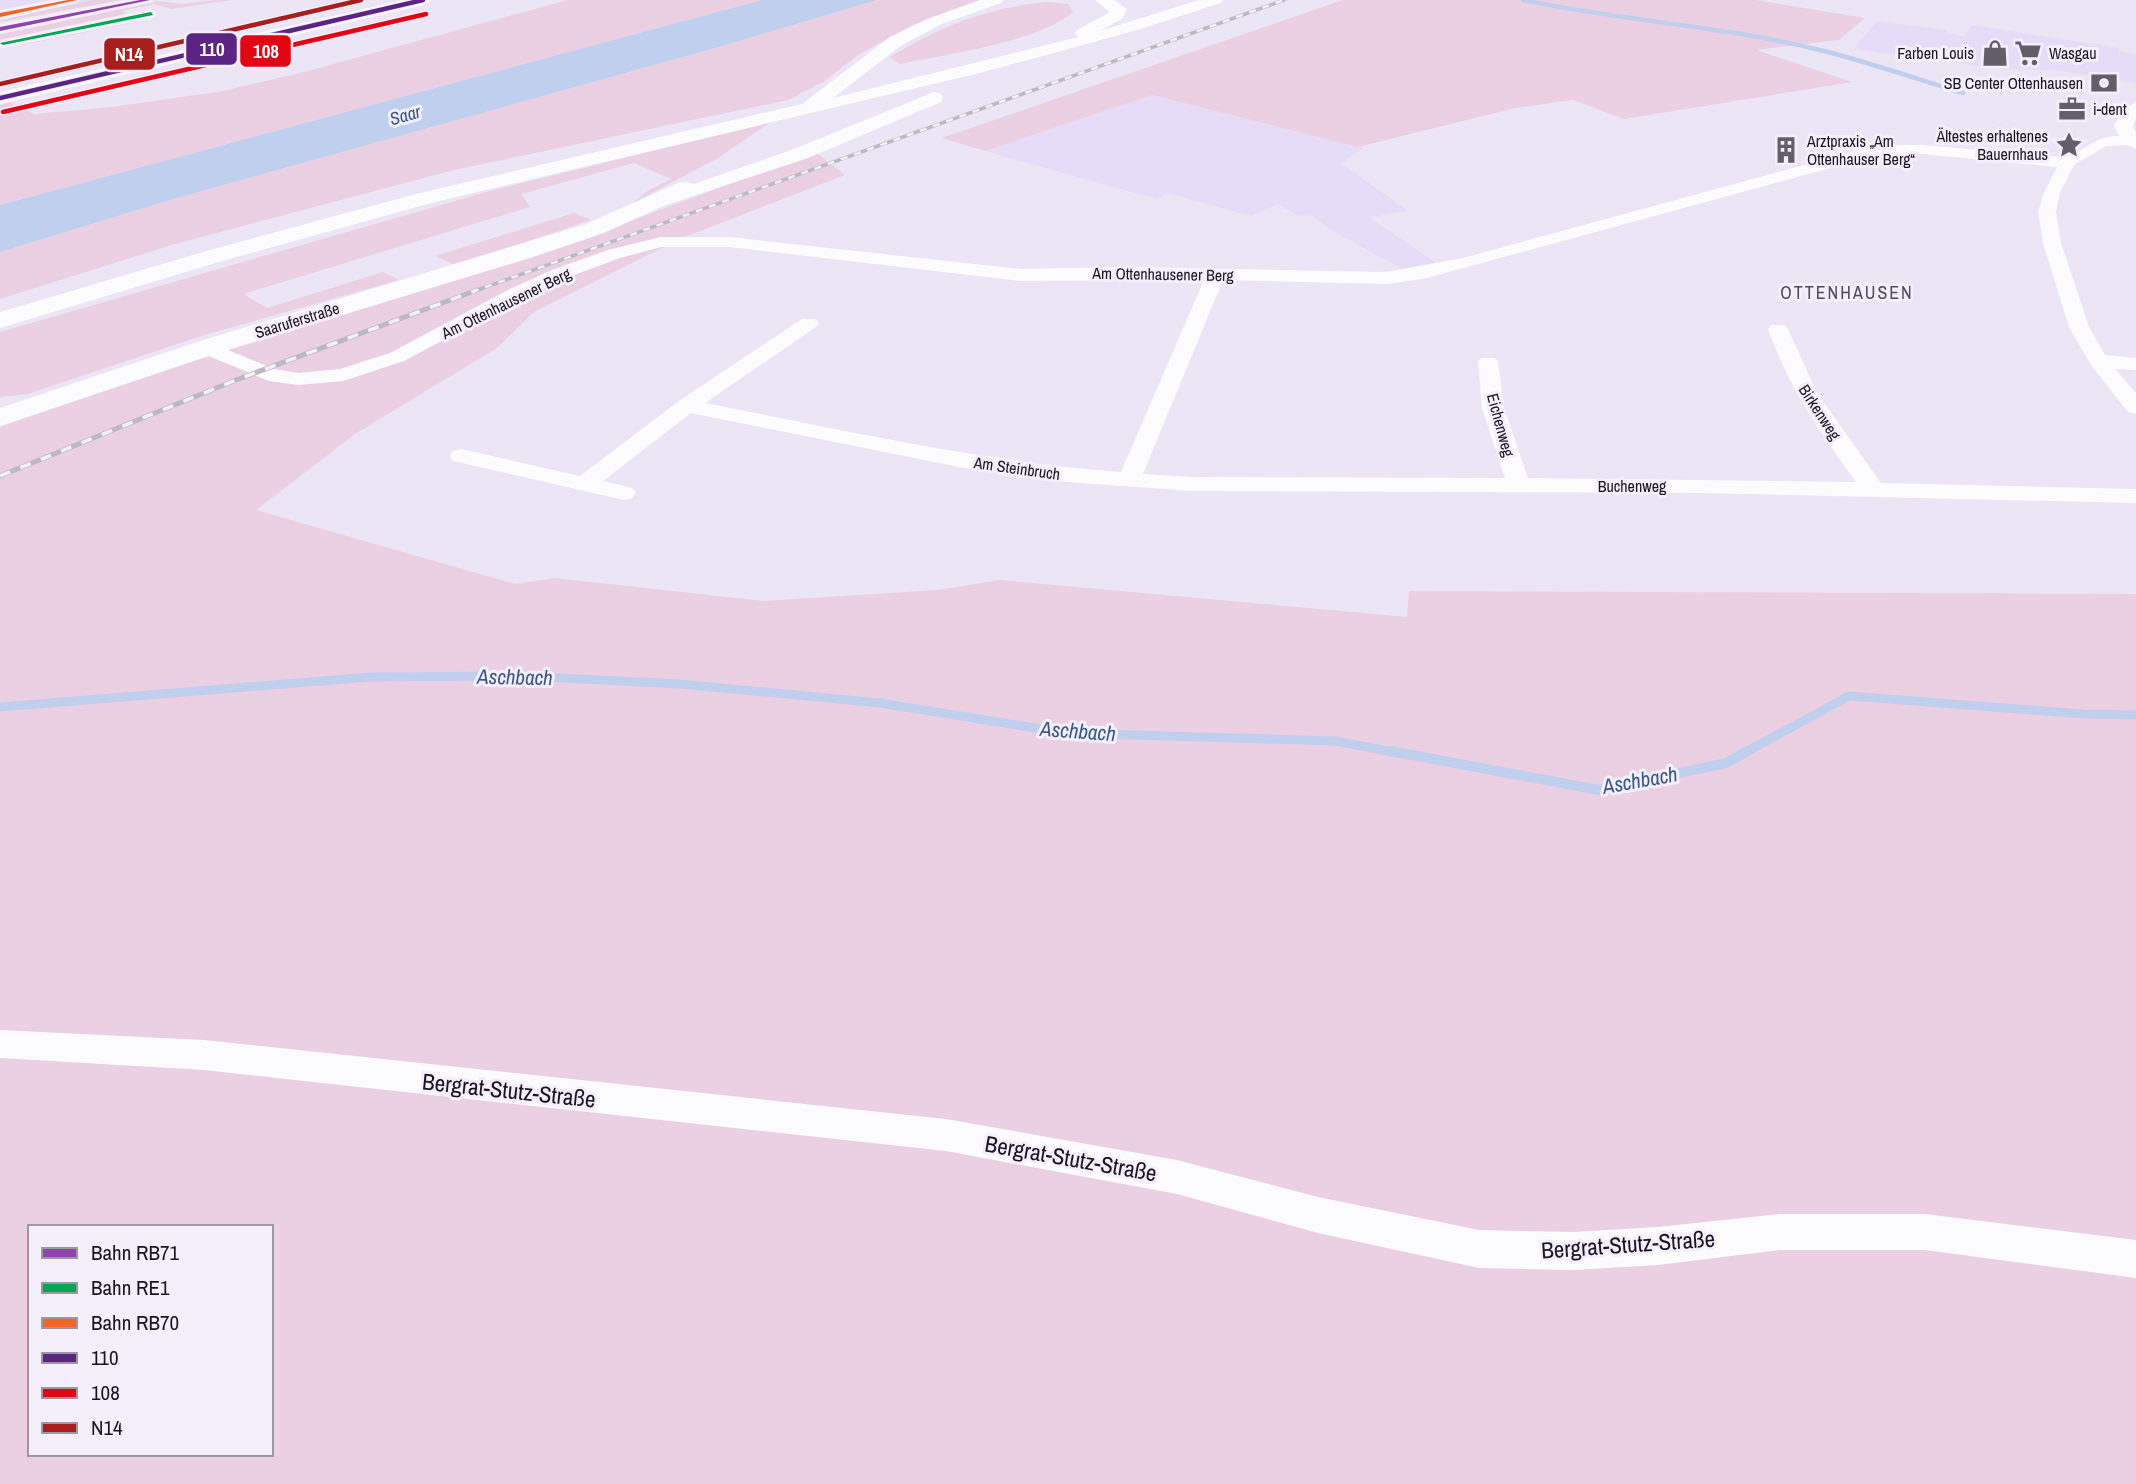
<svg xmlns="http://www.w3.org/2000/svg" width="2136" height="1484" viewBox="0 0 2136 1484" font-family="'Archivo Narrow',sans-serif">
<rect width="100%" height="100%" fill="#ebe5f5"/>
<g fill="#e6dcf7">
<polygon points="0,0 91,0 0,17"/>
<polygon points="1877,21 1947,30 1946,33 1964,36 1972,25 2119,48 2118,51 2136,54 2136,83 2055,70 2003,69 1854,49"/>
<polygon points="1152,95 1364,148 1341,163 1408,211 1369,217 1436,263 1402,269 1328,228 1311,215 1298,216 1278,204 1251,216 1167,193 1156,199 985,151"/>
</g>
<g fill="#ebd0e3" fill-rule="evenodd">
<polygon points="91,0 122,0 0,22 0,17"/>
<polygon points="215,0 232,0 171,9 154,4 122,11 136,22 22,45 7,39 0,41 0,31 157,1 184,4"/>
<polygon points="568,0 762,0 0,205 0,105 10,102 34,114 112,107 223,91 304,72"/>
<polygon points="877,0 978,0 912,25 858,55 823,82 788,100 454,170 175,244 0,299 0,252 177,198 719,47"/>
<polygon points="1343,0 1756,0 1865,18 1839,40 1756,50 1852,82 1624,119 1573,100 1515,108 1358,147 1152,95 985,151 942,138"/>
<path d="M 1047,2 L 1068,4 L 1073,12 C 1042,41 943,55 900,64 L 890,57 C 939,27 989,7 1047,2 Z"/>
<polygon points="771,122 718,158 631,204 649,190 671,179 634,163 521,194 530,207 243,294 267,308 383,272 399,280 198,337 28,394 0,397 0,332 486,192"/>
<path d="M 815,152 L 845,175 L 682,238 L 534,312 L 497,348 L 355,434 L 256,510 L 515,584 L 555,578 L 763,601 L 938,590 L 999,580 L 1407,617 L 1409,591 L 2136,594 L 2136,1484 L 0,1484 L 0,427 L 167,369 L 585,238 ZM 30,1227 L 271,1227 L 271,1454 L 30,1454 Z"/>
<polygon points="574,213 591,220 456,265 435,256"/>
</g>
<polygon fill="#c1cfee" points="762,0 877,0 719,47 177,198 0,252 0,205"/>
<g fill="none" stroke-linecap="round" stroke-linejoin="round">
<path stroke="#c1cfee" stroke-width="4.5" d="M 1523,0 C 1622,21 1725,26 1824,51 C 1871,63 1917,79 1963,93"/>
<g stroke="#c1cfee" stroke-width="9">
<polyline points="0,707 370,677 523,676 679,684 880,703 1066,733 1335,741 1399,753"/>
<polyline points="1744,753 1849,696 2084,714 2136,715"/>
</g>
<polyline stroke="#c1cfee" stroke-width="10" points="1390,751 1599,790 1726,763 1748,751"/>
<g fill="#fcfbfe" fill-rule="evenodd">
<path d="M 2115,136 L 2136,137 L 2136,145 L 2106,146 L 2074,165 L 2060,193 L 2056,212 L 2061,243 L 2089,327 L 2105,355 L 2136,358 L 2136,370 L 2115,369 L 2136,393 L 2136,414 L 2128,412 L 2091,365 L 2069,327 L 2043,243 L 2038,212 L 2044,193 L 2057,167 L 1922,154 L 1878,155 L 1423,279 L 1386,284 L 1223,280 L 1143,474 L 1191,477 L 1505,478 L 1482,408 L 1478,362 L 1481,358 L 1495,358 L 1498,362 L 1504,408 L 1528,478 L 1856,482 C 1821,434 1788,386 1768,329 L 1771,325 L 1785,325 L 1788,329 L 1817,393 L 1881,483 L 2136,489 L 2136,503 L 1703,493 L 1191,491 L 1053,481 L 959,467 L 691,413 L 603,481 L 632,488 L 636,493 L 632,498 L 624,500 L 453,461 L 450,456 L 453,451 L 461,449 L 580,476 L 679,401 L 802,319 L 816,319 L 819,323 L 816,327 L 705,403 C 843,430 980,462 1121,472 L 1204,280 L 1020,281 L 729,247 L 661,247 L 620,258 L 566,278 L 524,297 L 404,361 L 343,381 L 298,385 L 269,381 L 199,352 L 196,348 L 199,344 L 213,344 L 274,369 L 298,373 L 340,369 L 390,353 L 510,289 L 552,270 L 608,250 L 661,237 L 729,237 L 1020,269 L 1128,267 L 1386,272 L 1463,258 L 1877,145 L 1922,145 L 2063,157 C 2081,155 2091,138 2115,136 Z"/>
<polygon points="0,1030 204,1040 946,1119 1177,1160 1318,1197 1479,1230 1574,1232 1658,1227 1780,1214 1925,1214 2136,1240 2136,1278 1925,1250 1780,1250 1658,1265 1574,1270 1479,1268 1318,1233 1177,1194 946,1151 204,1070 0,1058"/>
</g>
<g fill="#fcfbfe" fill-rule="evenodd">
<polygon points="2136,102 2136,119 2133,126 2136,133 2136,149 2123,143 2114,126 2124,109"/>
<polygon points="596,221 604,223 607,228 604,233 530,258 215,354 0,426 0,408 197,342"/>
</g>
<polygon fill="#fcfbfe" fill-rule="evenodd" points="403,0 431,0 423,5 0,104 0,92"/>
<g fill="#fcfbfe" fill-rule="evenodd">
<polygon points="981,0 1004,0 1001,3 942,24 902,45 833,98 1078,37 1075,33 1077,30 1110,12 1095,0 1114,0 1127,9 1123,18 1100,31 1199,0 1223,0 1220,3 1141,29 980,73 431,203 219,262 0,328 0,312 203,252 416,194 802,104 890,37 930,18"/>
<polygon points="934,92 941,94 943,98 941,102 808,158 663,206 604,233 588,233 585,228 588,223 678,183 686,182 694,184 794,149"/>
</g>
<defs>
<polyline id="rail-far1" points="472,292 1284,0"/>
<polyline id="rail" points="0,476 236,380 477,290"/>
</defs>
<use href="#rail-far1" stroke="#bcbabf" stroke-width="3.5"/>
<use href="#rail" stroke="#bcbabf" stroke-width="5"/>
<use href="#rail-far1" stroke="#f4effb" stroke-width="2.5" stroke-dasharray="7" stroke-linecap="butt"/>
<use href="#rail" stroke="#f4effb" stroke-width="3.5" stroke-dasharray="11" stroke-linecap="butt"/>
<defs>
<polyline id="bus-1" points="0,98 423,0"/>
<polyline id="bus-2" points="3,112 426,14"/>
<polyline id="bus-3" points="0,84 361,0"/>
</defs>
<use href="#bus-1" stroke="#f4effb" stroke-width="7"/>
<use href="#bus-2" stroke="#f4effb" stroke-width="7"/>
<use href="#bus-3" stroke="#f4effb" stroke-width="7"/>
<use href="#bus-1" stroke="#5c2483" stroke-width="4.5"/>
<use href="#bus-2" stroke="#e30513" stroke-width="4.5"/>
<use href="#bus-3" stroke="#a81e1c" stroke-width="4.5"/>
<defs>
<polygon id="rail-1" points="140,0 150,0 0,31 0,27"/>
<polygon id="rail-2" points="151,12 153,15 3,45 0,43"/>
<polygon id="rail-3" points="68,0 77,0 0,17 0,13"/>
</defs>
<use href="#rail-1" stroke="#f4effb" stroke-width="6"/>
<use href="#rail-2" stroke="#f4effb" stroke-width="6"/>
<use href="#rail-3" stroke="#f4effb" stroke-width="6"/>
<use href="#rail-1" fill="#8e44ad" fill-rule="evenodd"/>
<use href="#rail-2" fill="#00a651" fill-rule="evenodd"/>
<use href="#rail-3" fill="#f26522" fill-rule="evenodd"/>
</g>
<defs>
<symbol id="shop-bare" viewBox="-9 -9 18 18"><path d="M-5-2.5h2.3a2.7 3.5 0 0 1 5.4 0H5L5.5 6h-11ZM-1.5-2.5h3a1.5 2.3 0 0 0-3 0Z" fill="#625e6a" stroke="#f4effb" stroke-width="2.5" paint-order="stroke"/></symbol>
<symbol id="supermarket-bare" viewBox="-9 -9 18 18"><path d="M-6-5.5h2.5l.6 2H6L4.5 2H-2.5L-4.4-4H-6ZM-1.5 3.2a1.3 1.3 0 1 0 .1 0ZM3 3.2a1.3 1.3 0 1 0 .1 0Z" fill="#625e6a" stroke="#f4effb" stroke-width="2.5" paint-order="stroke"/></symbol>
<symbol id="bank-bare" viewBox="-9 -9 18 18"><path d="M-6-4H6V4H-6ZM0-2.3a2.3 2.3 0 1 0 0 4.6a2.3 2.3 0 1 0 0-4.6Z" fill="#625e6a" stroke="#f4effb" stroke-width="2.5" paint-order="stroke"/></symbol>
<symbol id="office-bare" viewBox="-9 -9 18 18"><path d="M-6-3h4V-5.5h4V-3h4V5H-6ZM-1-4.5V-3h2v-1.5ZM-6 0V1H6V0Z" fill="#625e6a" stroke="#f4effb" stroke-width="2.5" paint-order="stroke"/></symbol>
<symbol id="sight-bare" viewBox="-9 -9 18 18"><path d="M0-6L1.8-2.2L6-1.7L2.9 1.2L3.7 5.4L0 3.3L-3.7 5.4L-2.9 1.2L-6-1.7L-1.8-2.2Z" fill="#625e6a" stroke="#f4effb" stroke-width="2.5" paint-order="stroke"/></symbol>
<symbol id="building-bare" viewBox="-9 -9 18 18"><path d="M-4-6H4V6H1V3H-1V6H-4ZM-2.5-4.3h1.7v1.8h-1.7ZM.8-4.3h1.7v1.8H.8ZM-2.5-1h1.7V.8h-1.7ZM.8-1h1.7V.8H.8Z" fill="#625e6a" stroke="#f4effb" stroke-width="2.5" paint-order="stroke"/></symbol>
</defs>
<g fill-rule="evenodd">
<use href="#shop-bare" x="1976" y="34" width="38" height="38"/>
<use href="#supermarket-bare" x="2009" y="34" width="38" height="38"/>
<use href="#bank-bare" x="2085" y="64" width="38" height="38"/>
<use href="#office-bare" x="2053" y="90" width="38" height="38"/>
<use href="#sight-bare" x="2050" y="126" width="38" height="38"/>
<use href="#building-bare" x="1767" y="131" width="38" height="38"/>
</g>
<g text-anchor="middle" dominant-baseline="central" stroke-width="6" stroke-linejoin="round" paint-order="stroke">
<g font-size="16" fill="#19151f" stroke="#f4effb" text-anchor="end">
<text x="1974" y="53">Farben Louis</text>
<text x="2049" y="53" text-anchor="start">Wasgau</text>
<text x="2083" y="83">SB Center Ottenhausen</text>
<text x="2093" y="109" text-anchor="start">i-dent</text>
<text x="2048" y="136">Ältestes erhaltenes<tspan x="2048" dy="18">Bauernhaus</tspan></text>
<text x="1807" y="141" text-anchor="start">Arztpraxis „Am<tspan x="1807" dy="18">Ottenhauser Berg“</tspan></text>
</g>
<g font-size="16" fill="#19151f" stroke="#f4effb">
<text transform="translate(1163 274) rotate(1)">Am Ottenhausener Berg</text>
<text transform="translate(506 303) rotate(-26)">Am Ottenhausener Berg</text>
<text transform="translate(297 320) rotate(-17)">Saaruferstraße</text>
<text transform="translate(1820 412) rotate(57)">Birkenweg</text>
<text transform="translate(1501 425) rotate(75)">Eichenweg</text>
<text transform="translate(1017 468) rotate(8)">Am Steinbruch</text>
<text x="1632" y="486">Buchenweg</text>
</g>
<g font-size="18" font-style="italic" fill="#385788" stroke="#f4effb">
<text transform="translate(405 115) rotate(-16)">Saar</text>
</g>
<g font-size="18" letter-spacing="2" fill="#534961" stroke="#f4effb">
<text x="1847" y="292">OTTENHAUSEN</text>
</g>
<g font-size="21" font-style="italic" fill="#385788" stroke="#f4effb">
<text transform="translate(515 677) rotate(1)">Aschbach</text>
<text transform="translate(1078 731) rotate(4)">Aschbach</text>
<text transform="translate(1640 780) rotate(-10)">Aschbach</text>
</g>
<g font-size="23" fill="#19151f" stroke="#f4effb">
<text transform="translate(509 1090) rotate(6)">Bergrat-Stutz-Straße</text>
<text transform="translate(1071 1158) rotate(10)">Bergrat-Stutz-Straße</text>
<text transform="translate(1628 1244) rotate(-4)">Bergrat-Stutz-Straße</text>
</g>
</g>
<g stroke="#f4effb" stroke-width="2.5">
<rect x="185" y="32" width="53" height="34" rx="7" fill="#5c2483"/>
<rect x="239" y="34" width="53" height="34" rx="7" fill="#e30513"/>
<rect x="103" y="37" width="53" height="34" rx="7" fill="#a81e1c"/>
</g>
<g font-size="19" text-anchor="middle" font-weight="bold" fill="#fff">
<text x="212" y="56">110</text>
<text x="266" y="58">108</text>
<text x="129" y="61">N14</text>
</g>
<rect x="28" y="1225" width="245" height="231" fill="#f4effb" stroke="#9c98a3" stroke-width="2"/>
<rect x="42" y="1248" width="35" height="10" fill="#8e44ad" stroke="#9c98a3" stroke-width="2"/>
<text x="91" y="1260" font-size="21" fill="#19151f">Bahn RB71</text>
<rect x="42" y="1283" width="35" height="10" fill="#00a651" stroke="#9c98a3" stroke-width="2"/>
<text x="91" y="1295" font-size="21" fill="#19151f">Bahn RE1</text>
<rect x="42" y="1318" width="35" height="10" fill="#f26522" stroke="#9c98a3" stroke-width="2"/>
<text x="91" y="1330" font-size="21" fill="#19151f">Bahn RB70</text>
<rect x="42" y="1353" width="35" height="10" fill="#5c2483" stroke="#9c98a3" stroke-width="2"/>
<text x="91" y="1365" font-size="21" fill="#19151f">110</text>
<rect x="42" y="1388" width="35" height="10" fill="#e30513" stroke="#9c98a3" stroke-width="2"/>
<text x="91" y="1400" font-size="21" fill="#19151f">108</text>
<rect x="42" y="1423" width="35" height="10" fill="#a81e1c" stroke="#9c98a3" stroke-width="2"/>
<text x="91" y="1435" font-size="21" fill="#19151f">N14</text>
</svg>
